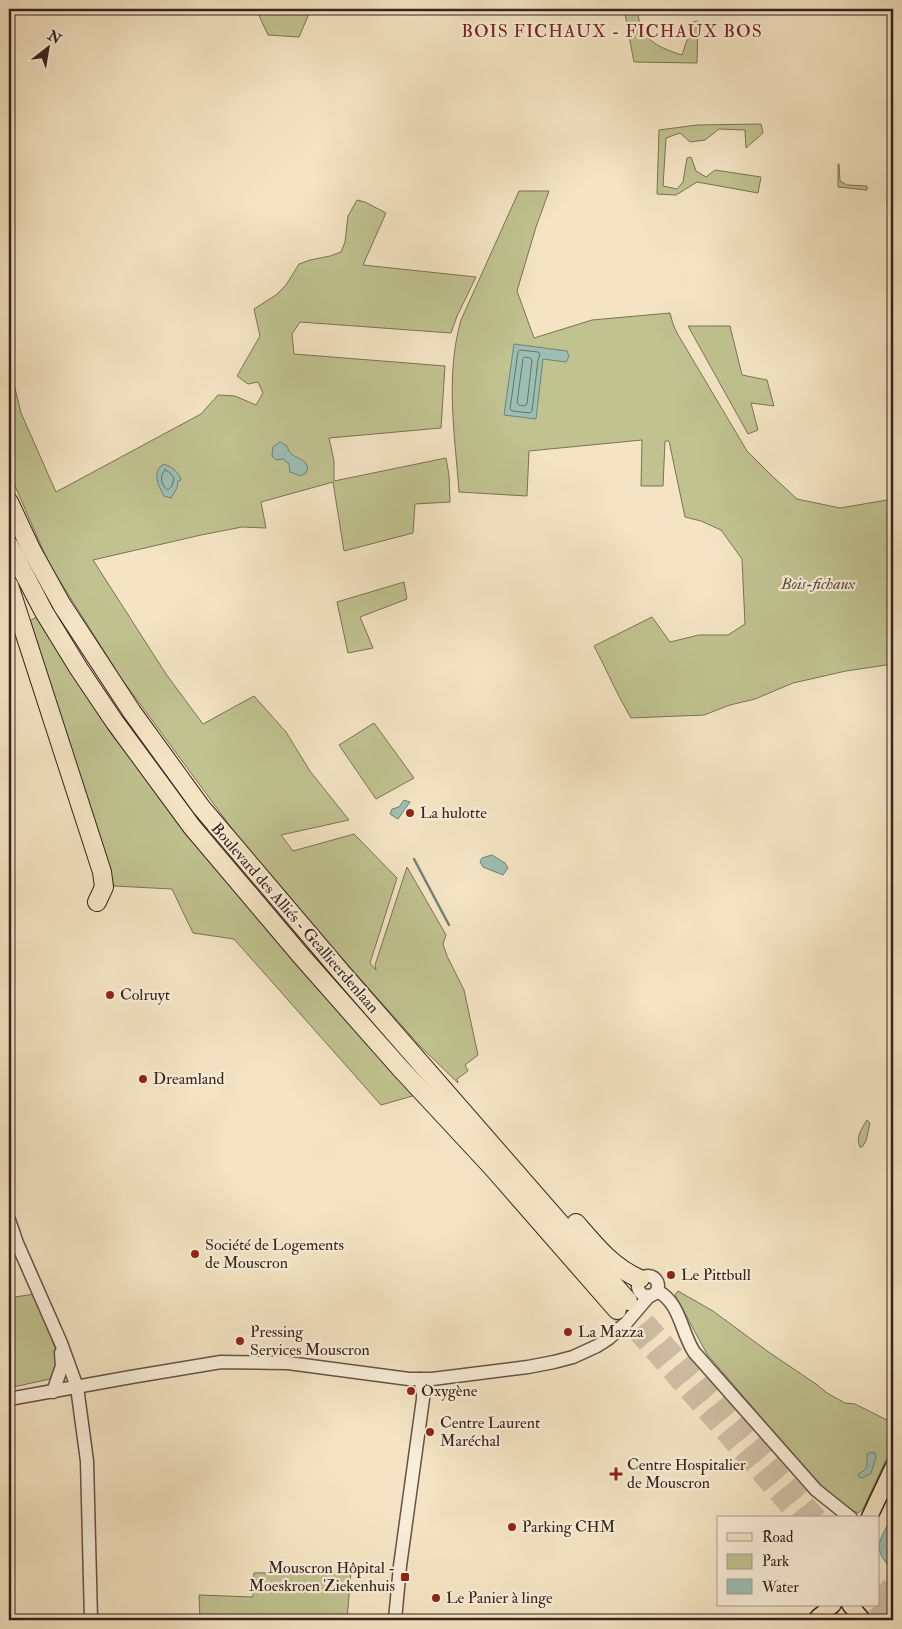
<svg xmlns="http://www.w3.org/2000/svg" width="902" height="1629" viewBox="0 0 902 1629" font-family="'IM FELL Double Pica',serif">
<rect width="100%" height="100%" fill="#f4e4c3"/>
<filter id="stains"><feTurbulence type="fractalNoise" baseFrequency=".004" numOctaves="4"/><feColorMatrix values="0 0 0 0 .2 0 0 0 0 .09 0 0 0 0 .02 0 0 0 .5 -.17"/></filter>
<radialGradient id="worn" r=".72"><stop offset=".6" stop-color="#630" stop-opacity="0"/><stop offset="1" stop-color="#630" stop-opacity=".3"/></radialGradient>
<g fill="#c0c290" stroke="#7a7256">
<polygon points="256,9 311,9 299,37 268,35"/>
<path d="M 624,9 L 637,9 C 641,39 654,46 682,55 L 693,22 L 698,21 L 697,63 L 634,62 Z"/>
<polygon points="761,124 763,133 746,148 745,130 719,129 705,140 690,142 680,133 666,138 663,186 677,189 683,182 687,158 691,157 696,171 706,177 715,170 761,177 758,193 697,182 676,195 657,194 659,130 697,125"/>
<polygon points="891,140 893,140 893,200 887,205"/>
<polygon points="838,164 839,164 840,181 847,185 867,186 867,190 838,187"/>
<path d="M 519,191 L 549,191 L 536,227 L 517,291 L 534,338 L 592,320 L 670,313 L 673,324 L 677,333 L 747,451 L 770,474 L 797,499 L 840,508 L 893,499 L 893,664 L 846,671 L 793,683 L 755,699 L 730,705 L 704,715 L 631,718 C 617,695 607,670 594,646 L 652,617 L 670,642 L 699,635 L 728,635 L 745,624 L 742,559 L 721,530 L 701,521 L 685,517 L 669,441 L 665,441 L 663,486 L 641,486 L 642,440 L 529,451 L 527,496 L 459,492 C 455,435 445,376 461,320 Z"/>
<polygon points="357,200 365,202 386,213 363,265 476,277 457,316 451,333 300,322 292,334 294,354 445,366 441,428 329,438 334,461 334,481 446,458 449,475 450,502 415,504 413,533 344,551 333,482 261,502 266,528 242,527 201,535 93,560 166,674 203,724 254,696 286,732 310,771 349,820 281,835 293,851 354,834 397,878 370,963 376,970 375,965 407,867 446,935 443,944 447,956 464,990 478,1055 465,1065 468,1071 457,1079 458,1083 420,1046 258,864 121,678 49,564 9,472 9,364 21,413 56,492 201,414 218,395 235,396 256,405 263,393 258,382 248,384 237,376 260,336 254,309 276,295 286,285 299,264 310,260 330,256 341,252 345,242 348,216"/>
<polygon points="688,326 730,326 742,375 767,380 774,406 751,403 758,430 748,434"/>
<polygon points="404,582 407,599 360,617 373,648 348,653 337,602"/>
<polygon points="39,616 112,735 225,878 416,1095 381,1105 234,939 193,933 172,889 114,886 29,621"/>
<polygon points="374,723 414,778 376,799 339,745"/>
<path d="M 867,1120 L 870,1123 L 866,1141 L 862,1147 L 860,1147 C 855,1138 862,1128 867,1120 Z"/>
<polygon points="678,1291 713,1311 770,1353 816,1384 827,1393 845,1403 855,1404 893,1423 893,1445 863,1509 858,1513 851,1510 821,1487 707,1354 675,1295"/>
<polygon points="34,1294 59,1358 56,1374 50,1379 9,1388 9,1298"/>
<polygon points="351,1572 347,1620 200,1620 199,1595 253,1597 254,1573"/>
</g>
<g fill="#9cbfb3" stroke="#728177">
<polygon points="514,344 567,351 569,356 566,362 543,359 536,419 504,415"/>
<path d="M 280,442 L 287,446 C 291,458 296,455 305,462 L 308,467 L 306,473 L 301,476 L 290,472 L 289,464 L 283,459 L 276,460 L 272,456 L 273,447 Z"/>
<path d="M 163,464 C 171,466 179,472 181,480 L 178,481 L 177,488 L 171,498 L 164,496 C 158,485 152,474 163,464 Z"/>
<polygon points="404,800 410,802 398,819 390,814 392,809 399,807"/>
<polygon points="492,855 505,863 508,868 503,875 483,867 480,862 482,858"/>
<path d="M 871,1452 L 875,1453 L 876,1457 L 871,1473 L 863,1478 L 859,1477 L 858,1474 C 869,1469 867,1465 867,1454 Z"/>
<path d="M 891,1518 L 893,1519 L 893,1571 C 872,1548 878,1544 891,1518 Z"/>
</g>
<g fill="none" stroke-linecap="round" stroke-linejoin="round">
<g stroke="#687168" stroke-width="1">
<polygon points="520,350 538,352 540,354 538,360 532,411 530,413 512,411 510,409 518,352"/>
<polygon points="525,357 530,358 532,360 527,404 524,406 519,405 517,403 523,359"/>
<path d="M 165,470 L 169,472 L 174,478 L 172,486 L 168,490 C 161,486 159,476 165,470 Z"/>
</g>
<polyline stroke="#728177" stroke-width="2.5" points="414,859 449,925"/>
<g stroke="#cebda2" stroke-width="18" stroke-dasharray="18 9" stroke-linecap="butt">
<polyline points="628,1301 818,1518"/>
<polyline points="617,1310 799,1518"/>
<polyline points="878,1586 893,1603"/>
<polyline points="876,1605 889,1620"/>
</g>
<defs>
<g id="minor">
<polyline points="9,1220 17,1243 61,1343 77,1387 87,1461 91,1620"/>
<circle cx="648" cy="1286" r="10"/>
<path d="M 657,1291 C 680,1302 681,1332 694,1352 L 816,1490 L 851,1518"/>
<polyline points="53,1392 62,1366 61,1353"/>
<polyline points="9,1399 131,1377 221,1362 288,1363 409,1379 432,1379 528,1367 554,1362 573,1357 597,1346 608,1339 626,1323 649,1296"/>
<polyline points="395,1620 400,1566 423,1399 423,1391 420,1379"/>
</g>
<g id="major">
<polyline points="869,1518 893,1467"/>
<polyline points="850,1605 863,1620"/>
<polyline points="818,1617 833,1605"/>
</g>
<g id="highway">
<polyline points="9,502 31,549 62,605 132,712 201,807 342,973 628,1301"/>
<polyline points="9,545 44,612 79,669 114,721 192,827 302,957 400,1068 492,1167 617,1310"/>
<polyline points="9,585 102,872 104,887 97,902"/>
<path d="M 576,1223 C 595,1245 612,1267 640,1279"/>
</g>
</defs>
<use href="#minor" stroke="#645346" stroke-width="15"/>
<use href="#major" stroke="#34231d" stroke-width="18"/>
<use href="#highway" stroke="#34231d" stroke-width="20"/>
<use href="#minor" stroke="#f8edd8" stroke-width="12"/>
<use href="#major" stroke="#f4e4c3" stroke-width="15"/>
<use href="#highway" stroke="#f4e4c3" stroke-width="18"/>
</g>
<g fill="#8f2418" stroke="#f8edd8" stroke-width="2">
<circle cx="410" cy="813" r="5"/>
<circle cx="110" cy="995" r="5"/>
<circle cx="143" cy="1079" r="5"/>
<circle cx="195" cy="1254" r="5"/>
<circle cx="671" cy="1275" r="5"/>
<circle cx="568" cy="1332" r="5"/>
<circle cx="240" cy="1341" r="5"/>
<circle cx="411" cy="1391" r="5"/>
<circle cx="430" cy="1432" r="5"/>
<path d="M613.5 1466.5h5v5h5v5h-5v5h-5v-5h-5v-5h5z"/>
<circle cx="512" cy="1527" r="5"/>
<rect x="400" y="1572" width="10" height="10" rx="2.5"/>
<circle cx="436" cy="1598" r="5"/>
</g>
<g text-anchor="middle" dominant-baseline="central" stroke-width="4.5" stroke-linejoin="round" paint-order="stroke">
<g font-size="16" font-style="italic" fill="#574b3a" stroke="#f8edd8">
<text x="818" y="584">Bois-fichaux</text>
</g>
<g font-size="16" fill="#34231d" stroke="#f8edd8" text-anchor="start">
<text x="420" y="813">La hulotte</text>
<text x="120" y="995">Colruyt</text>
<text x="153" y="1079">Dreamland</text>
<text x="205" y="1245">Société de Logements<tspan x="205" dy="18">de Mouscron</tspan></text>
<text x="681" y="1275">Le Pittbull</text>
<text x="250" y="1332">Pressing<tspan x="250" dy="18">Services Mouscron</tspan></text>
<text x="578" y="1332">La Mazza</text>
<text x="421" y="1391">Oxygène</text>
<text x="440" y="1423">Centre Laurent<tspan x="440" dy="18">Maréchal</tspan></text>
<text x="627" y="1465">Centre Hospitalier<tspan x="627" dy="18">de Mouscron</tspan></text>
<text x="522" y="1527">Parking CHM</text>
<text x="395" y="1568" text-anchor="end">Mouscron Hôpital -<tspan x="395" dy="18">Moeskroen Ziekenhuis</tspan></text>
<text x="446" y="1598">Le Panier à linge</text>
</g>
<g font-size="16" fill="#34231d" stroke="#f8edd8">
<text transform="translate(295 918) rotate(49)">Boulevard des Alliés - Geallieerdenlaan</text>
</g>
<g font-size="18" letter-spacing="1" fill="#7a1f14" stroke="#f8edd8">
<text x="612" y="31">BOIS FICHAUX - FICHAUX BOS</text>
</g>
</g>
<rect width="902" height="1629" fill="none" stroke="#f4e4c3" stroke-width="30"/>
<rect x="10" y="10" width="882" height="1609" fill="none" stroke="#34231d" stroke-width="2.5"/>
<rect x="15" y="15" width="872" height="1599" fill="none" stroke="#34231d"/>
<rect x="717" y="1516" width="162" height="90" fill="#f8edd8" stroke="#aa9c8d"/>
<rect x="727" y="1533" width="25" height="8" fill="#f4e4c3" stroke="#aa9c8d"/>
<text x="762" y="1542" font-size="15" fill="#34231d">Road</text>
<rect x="727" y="1554" width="25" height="15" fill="#c0c290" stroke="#aa9c8d"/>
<text x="762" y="1566" font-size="15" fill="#34231d">Park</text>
<rect x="727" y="1579" width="25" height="15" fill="#9cbfb3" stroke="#aa9c8d"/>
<text x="762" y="1592" font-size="15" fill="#34231d">Water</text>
<g transform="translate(48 48) rotate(31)" stroke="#f8edd8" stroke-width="4" paint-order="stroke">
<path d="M0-4L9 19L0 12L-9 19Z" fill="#34231d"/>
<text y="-8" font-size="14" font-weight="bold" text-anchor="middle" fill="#34231d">N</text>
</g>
<rect width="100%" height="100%" filter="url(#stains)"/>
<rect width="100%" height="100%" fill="url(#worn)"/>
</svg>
